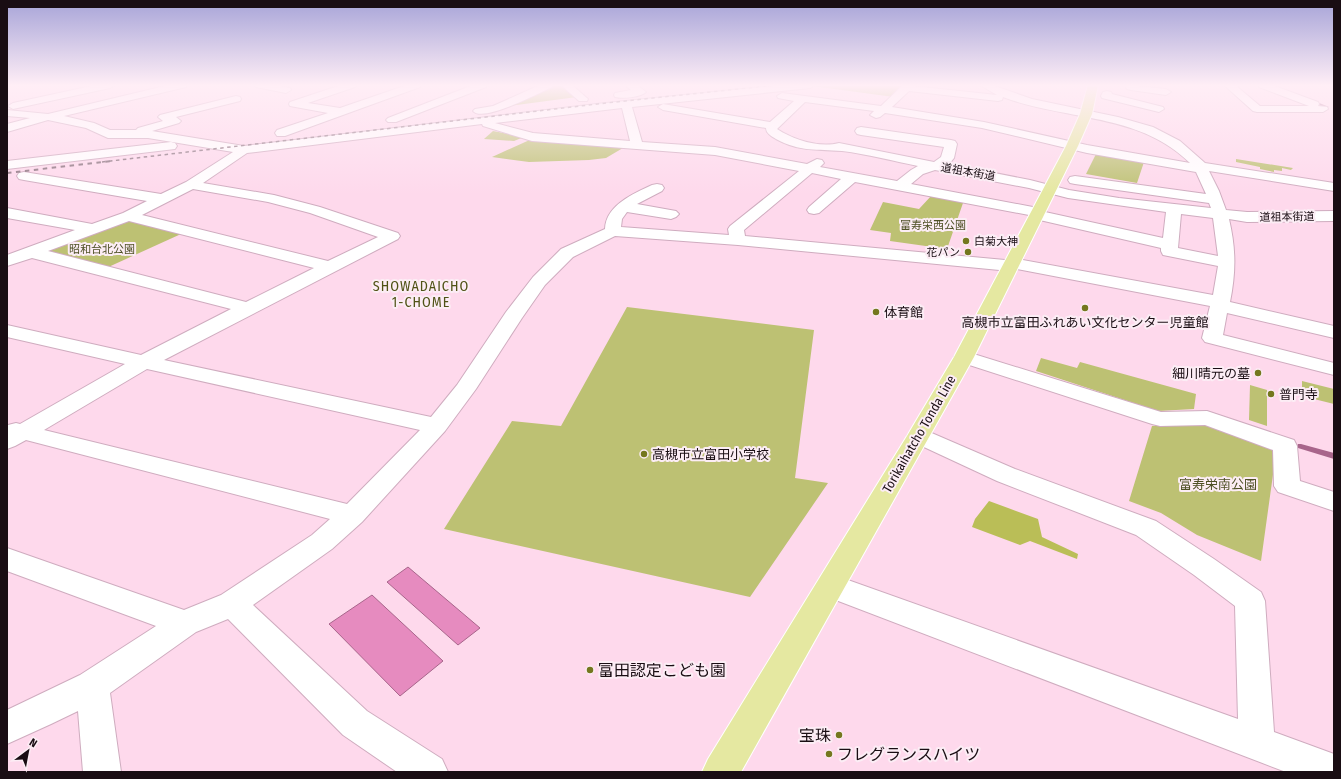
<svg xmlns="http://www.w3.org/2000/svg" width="1341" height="779" viewBox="0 0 1341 779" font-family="'Fira Sans Condensed','Noto Sans JP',sans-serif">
<rect width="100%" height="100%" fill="#fed9ec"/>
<g fill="#bdc173">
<polygon points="552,85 563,85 577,97 509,106 504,105"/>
<polygon points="827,85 905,85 894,97 812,86"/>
<polygon points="493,131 524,137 514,141 484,139"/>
<polygon points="534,138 628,145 606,158 589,160 529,162 492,157"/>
<polygon points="1096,154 1144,162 1137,183 1086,174"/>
<polygon points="1236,159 1293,168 1291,170 1282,168 1282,171 1274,170 1274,172 1260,169 1260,167 1236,162"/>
<polygon points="932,195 961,201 963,203 947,249 890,241 891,233 870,230 883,202 919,209"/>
<polygon points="131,220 181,234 104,269 48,251 124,221"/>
<polygon points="627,307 814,330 795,478 828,483 750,597 444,529 512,421 561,426"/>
<polygon points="1041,358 1077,368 1080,362 1196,394 1194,409 1158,411 1036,371"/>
<polygon points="1302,381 1334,389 1334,404 1302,396"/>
<polygon points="1250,385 1267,390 1267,426 1249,420"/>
<polygon points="1209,424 1264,444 1276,453 1261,561 1197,535 1161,513 1129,501 1152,426"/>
</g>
<polygon fill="#babe57" points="989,501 1038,519 1042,537 1078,554 1077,559 1030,541 1020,545 972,527 975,519"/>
<g fill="#e68bbf" stroke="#a8658b">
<polygon points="408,567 480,628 458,645 387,582"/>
<polygon points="372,595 443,661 400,696 329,624"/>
</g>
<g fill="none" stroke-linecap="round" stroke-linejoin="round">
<g fill="#a8658b" fill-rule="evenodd">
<polygon points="1310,100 1312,100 1329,107 1326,108 1310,102"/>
<polygon points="1298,444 1301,444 1334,453 1334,459 1298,448 1297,446"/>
</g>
<defs>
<g id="minor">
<polygon points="96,85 115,85 110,88 13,109 8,106 13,103"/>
<path d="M 169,85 L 187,85 L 186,87 L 64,116 L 94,123 L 110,130 L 136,130 L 138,128 L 163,121 L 158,117 L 160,115 L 236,96 L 240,97 L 241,99 L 240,101 L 176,117 L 181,121 L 179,123 L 152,131 L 244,146 L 596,104 L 781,85 L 815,85 L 810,88 L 632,107 L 642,142 L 715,147 L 807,164 L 817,159 L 822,160 L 824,163 L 820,167 L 897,181 L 911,170 L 918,166 C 893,161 867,154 842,151 C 817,149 800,152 776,139 C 771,136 766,133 766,128 L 663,110 L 658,107 L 663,104 L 770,122 L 794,101 L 778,98 L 777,96 L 782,93 L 881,106 L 903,85 L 997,95 L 980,85 L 992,85 L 1032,99 L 1118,117 L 1153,127 L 1180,141 L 1205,163 L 1334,183 L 1334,191 L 1209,171 L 1219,191 L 1226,210 L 1247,212 L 1334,211 L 1334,221 L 1247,222 L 1229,219 C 1236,249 1236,272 1230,302 L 1334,326 L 1334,338 L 1227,313 L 1223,335 L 1334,363 L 1334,375 L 1205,342 L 1202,338 L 1210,306 L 1017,269 L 1010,271 L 738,245 L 615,236 L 573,257 L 545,285 L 522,318 L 476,389 L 445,431 L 362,522 L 332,549 L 253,605 L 367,711 L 442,759 L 448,772 L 397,772 L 343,735 L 228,619 L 196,632 L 110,693 L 121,772 L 83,772 L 78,711 L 51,724 L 7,744 L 7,710 L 80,675 L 156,626 L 7,571 L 7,548 L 184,610 L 221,595 L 312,535 L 330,519 L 26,440 L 15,446 L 7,449 L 8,425 L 16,423 L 20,424 L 125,364 L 7,337 L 7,325 L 141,355 L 231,309 L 32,258 L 7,266 L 7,255 L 75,230 L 7,218 L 7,208 L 92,224 L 123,213 L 147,201 L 24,180 L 19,179 L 17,176 L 19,173 L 24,172 L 161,194 L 186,182 L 233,152 L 148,138 L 108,138 L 86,128 L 48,120 L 7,132 L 7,124 L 30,118 L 7,116 L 7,110 L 48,114 ZM 909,91 L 998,101 L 1002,100 L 1003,97 C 1066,121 1138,112 1190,163 L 1087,145 L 984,122 L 892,107 ZM 805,102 L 874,111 L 870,115 L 876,118 L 880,117 L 885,113 L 982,128 L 1087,153 L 1196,172 L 1206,194 L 1075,176 L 1070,177 L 1068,180 L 1070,183 L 1075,184 L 1209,203 L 1211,208 L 1119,198 L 1069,190 L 1030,180 L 949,164 L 954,158 L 957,144 L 955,141 L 951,140 L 861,127 L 857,128 L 855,131 L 857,134 L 861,135 L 944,147 L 941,157 L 934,162 L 839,143 C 819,148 794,140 777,129 ZM 622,108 L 630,141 L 533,133 L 495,123 ZM 482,124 L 483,126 L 532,141 L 715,155 L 799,171 L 730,226 L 728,229 L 729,235 L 621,227 L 622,219 L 627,212 L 671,219 L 676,217 L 679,214 L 676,211 L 637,204 L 662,191 L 664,188 L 662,185 L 657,184 L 652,185 C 633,194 606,205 605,229 L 561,249 L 533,277 L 506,312 L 457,385 L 431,417 L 164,360 L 398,239 L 400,236 L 398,233 L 320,207 L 274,195 L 203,183 L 247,153 ZM 935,170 L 1029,188 L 1068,198 L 1166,212 L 1163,238 L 1045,212 L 1043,209 L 1038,208 L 911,184 L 923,174 ZM 812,173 L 841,179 L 809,207 L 807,210 L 809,213 L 814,214 L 819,213 L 855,182 L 1029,215 L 1031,218 L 1161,248 L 1161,251 L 1163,255 L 1218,266 L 1213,295 L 1012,258 L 1005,260 L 745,236 L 744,230 ZM 193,189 L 268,202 L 310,213 L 378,237 L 328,261 L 142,215 ZM 1181,214 L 1213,218 L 1218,256 L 1178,248 ZM 129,221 L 314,268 L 246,302 L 48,251 ZM 147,369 L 420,430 L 347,504 L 44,430 Z"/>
<polygon points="255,85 275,85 290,88 291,90 286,93 256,87"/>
<polygon points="341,85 356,85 355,87 308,103 340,108 407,85 421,85 420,87 285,136 277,136 275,133 277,130 328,113 290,106 289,104 290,102"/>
<polygon points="473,85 487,85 486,87 396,122 388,122 386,120 388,118"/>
<path d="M 540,85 L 553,85 L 552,87 C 539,93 483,123 473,111 L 475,109 L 493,106 Z"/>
<polygon points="561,85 572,85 588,99 587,101 579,101"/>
<path d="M 625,85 L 637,85 L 646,92 C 641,97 623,99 615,97 L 614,95 L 615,93 L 631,90 Z"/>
<polygon points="1127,85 1166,89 1171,92 1166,95 1131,90 1127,89 1126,87"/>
<polygon points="1224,85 1235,85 1260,106 1309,106 1259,87 1258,85 1272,85 1318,102 1319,104 1318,106 1327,107 1328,109 1323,112 1257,112 1253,111"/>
<polygon points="1107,91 1111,92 1112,94 1163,107 1164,109 1159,112 1102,98 1101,96 1103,92"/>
<polygon points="171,142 175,143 177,146 175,149 7,169 7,161"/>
<polygon points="964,351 1161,412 1207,411 1294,440 1297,446 1300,481 1334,492 1334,511 1278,492 1274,486 1273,450 1205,425 1160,426 1152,424 957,361 954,357 957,353"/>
<polygon points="919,428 927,431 1015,469 1156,521 1214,559 1261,592 1265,601 1274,732 1334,754 1334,772 1286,772 820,594 816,586 820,578 831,574 1238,719 1235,606 1194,575 1136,535 997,481 911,441 907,436 911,431"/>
</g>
<polygon id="major" points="1088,85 1098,85 1092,114 1078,146 974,357 741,772 702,772 708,759 907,436 954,357 1066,146 1080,114"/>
</defs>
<use href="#minor" stroke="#cfacbf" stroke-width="2"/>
<use href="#major" stroke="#fff" stroke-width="2"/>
<use href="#minor" fill="#fff" fill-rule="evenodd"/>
<use href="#major" fill="#e5e8a1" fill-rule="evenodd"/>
<polyline stroke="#8d7581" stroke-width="1.5" stroke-dasharray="3.5 3.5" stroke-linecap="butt" points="102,162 606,103 776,85"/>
<polyline stroke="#8d7581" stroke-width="2" stroke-dasharray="4.5 4.5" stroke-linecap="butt" points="7,173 111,161"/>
</g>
<linearGradient id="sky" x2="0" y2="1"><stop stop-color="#a7a4d8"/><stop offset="0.44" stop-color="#ffeef6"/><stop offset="1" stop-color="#ffeef6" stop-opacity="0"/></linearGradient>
<rect width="1341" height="194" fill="url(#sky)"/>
<g fill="#74771e" stroke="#fcedf5" stroke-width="1.5">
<circle cx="966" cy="241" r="4"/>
<circle cx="968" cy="252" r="4"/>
<circle cx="1085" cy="308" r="4"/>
<circle cx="876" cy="312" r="4"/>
<circle cx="1258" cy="373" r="4"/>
<circle cx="1271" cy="394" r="4"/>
<circle cx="644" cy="454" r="4"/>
<circle cx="590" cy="670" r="4"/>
<circle cx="839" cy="735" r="4"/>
<circle cx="829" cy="754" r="4"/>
</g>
<g text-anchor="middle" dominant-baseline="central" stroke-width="4" stroke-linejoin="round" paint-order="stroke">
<g font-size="11" fill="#190d13" stroke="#fcedf5">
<text transform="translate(968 172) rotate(10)">道祖本街道</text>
<text transform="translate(1287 217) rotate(-1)">道祖本街道</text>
</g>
<g font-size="11" fill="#4e5025" stroke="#fcedf5">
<text x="933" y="225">富寿栄西公園</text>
<text x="102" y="249">昭和台北公園</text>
</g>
<g font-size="11" fill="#190d13" stroke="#fcedf5" text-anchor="start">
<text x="974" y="241">白菊大神</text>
<text x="960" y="252" text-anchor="end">花パン</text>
</g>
<g font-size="13" fill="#190d13" stroke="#fcedf5" text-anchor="start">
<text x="884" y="312">体育館</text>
<text x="1085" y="322" text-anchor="middle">高槻市立富田ふれあい文化センター児童館</text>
<text x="1250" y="373" text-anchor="end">細川晴元の墓</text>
<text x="1279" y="394">普門寺</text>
<text x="652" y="454">高槻市立富田小学校</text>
</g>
<g font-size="13" fill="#190d13" stroke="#fcedf5">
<text transform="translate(919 434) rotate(-60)">Torikaihatcho Tonda Line</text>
</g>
<g font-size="13" fill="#4e5025" stroke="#fcedf5">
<text x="1218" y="484">富寿栄南公園</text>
</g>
<g font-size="14" letter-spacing="1" fill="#505216" stroke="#fcedf5">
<text x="421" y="286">SHOWADAICHO<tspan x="421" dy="16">1-CHOME</tspan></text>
</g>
<g font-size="16" fill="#190d13" stroke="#fcedf5" text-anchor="start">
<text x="598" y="670">富田認定こども園</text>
<text x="831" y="735" text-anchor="end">宝珠</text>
<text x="837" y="754">フレグランスハイツ</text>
</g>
</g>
<rect width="1341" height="779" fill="none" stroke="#190d13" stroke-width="16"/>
<g transform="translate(28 751) rotate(32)" stroke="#fcedf5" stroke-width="3" paint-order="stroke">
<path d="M0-3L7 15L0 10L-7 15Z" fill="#190d13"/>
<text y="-6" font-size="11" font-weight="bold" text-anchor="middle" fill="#190d13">N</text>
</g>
</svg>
